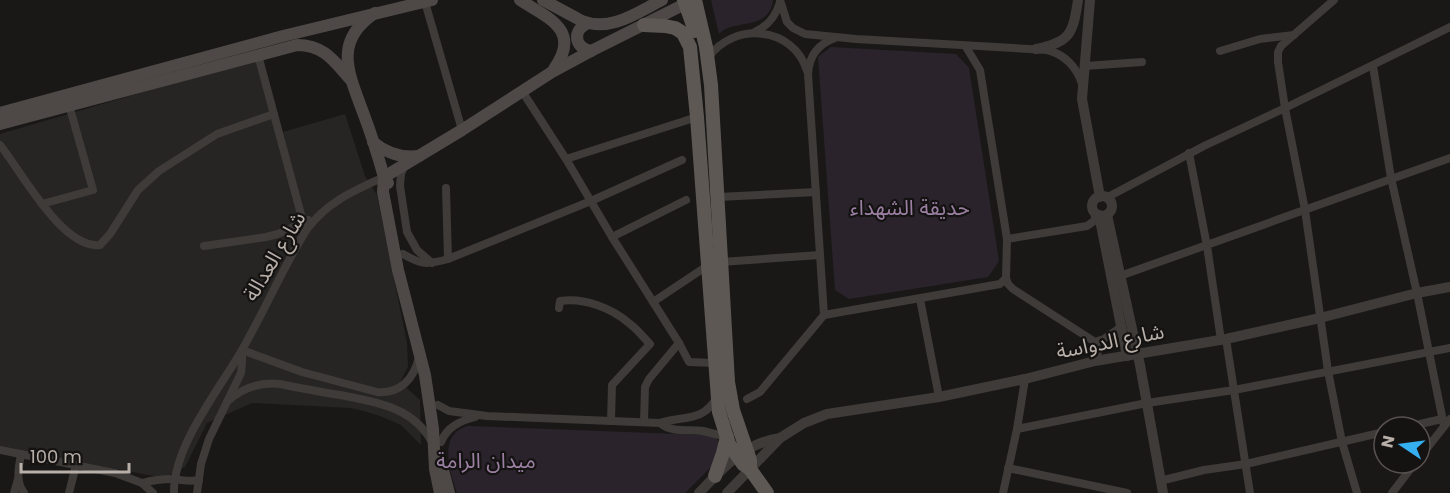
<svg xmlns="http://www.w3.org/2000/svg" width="1450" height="493" viewBox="0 0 1450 493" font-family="Poppins,'Noto Sans Arabic',sans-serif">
<rect width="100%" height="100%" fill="#191817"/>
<polygon fill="#262523" points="256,59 276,134 345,114 365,176 377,195 407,343 408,367 400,382 420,400 421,445 401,425 380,416 360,410 350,408 252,403 207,423 185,467 164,478 0,447 0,134"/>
<g fill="#2a232c">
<path d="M 711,0 L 773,0 C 769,32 733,18 719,34 Z"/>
<polygon points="831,47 956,54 969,68 999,261 988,277 849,299 835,290 818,57"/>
<path d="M 468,426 L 704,435 L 715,437 L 719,442 L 720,458 L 685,493 L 457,493 C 450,472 437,434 468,426 Z"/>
</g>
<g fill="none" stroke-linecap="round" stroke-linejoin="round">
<g stroke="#3e3b38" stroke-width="8">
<path d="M 780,0 L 787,22 L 793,28 L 805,34 L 856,39 L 1047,50 C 1064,54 1077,67 1082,84"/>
<polyline points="1334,0 1281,46 1278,52 1278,62 1285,108 1305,210 1328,371 1342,442 1357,493"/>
<polyline points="425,2 462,130"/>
<path d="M 755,32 C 768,26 776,16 780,2"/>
<polyline points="1220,51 1260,39 1294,35"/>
<polyline points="258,55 303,222"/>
<path d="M 708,58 C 733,21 794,26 807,71"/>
<polyline points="1085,66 1142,62"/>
<polyline points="1373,66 1391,178 1417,293 1444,426"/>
<polyline points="522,91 566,159 612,237 679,343 689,362 714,363"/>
<path d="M 0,145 C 21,171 62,249 100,245 L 110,234 L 138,190 L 159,171 L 217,134 L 274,114"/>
<polyline points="1189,153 1207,246 1221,340"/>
<polyline points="566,159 697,117"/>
<polyline points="405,164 401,174 400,186 407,232 417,250 432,263"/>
<polyline points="446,188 448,259"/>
<polyline points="718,197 816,192"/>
<polyline points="1106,198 1204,146 1285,108 1450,27"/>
<polyline points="42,204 93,190 69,105"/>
<polyline points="612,237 686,200"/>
<polyline points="1007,239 1087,226 1094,221 1096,214"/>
<polyline points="204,246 266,237 278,234 308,220"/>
<path d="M 403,254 C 422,265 427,265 448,259 L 591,201 L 682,160"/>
<polyline points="721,262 820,255"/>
<polyline points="1120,276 1450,158"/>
<polyline points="1006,278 1008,284 1013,289 1095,342 1098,352 1095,361"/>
<polyline points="920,299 939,397"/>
<polyline points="653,302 707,266"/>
<path d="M 559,308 L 560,301 C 583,297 612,308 630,324 C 638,330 644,338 650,344 L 612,385 L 611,421"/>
<path d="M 824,315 L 808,74 C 809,56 818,44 835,38"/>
<polyline points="1226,339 1250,493"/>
<polyline points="1095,342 1104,339 1121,327"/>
<path d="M 242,350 L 302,372 L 377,392 C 400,394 414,379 419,357"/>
<polyline points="747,399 760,392 824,315 1000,284 1006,278 1007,239 980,70 966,47"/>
<path d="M 229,400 C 244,387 260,382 280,384 C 300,388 320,392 340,395 C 376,402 413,407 432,442"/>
<path d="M 438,405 L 449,411 L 487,416 L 660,423 C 683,415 703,423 717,397"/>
<polyline points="644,422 645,387 649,379 679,343"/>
<path d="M 660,423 C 671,433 689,429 703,431 C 711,433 719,435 727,437"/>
<polyline points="1407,427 1442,419"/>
<polyline points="1017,429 1147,403 1234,390 1450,348"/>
<path d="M 441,442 C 447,427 460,421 475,417"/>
<polyline points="0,450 115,473 142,483 153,493"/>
<path d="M 21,454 C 19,467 15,481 24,493"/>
<polyline points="1420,457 1450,419"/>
<polyline points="1008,468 1127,493"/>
<polyline points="1160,481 1204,470 1246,464 1384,432"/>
<path d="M 142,483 C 153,480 163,479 173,479 C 183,480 190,482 199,480"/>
<polyline points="14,493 18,479"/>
<polyline points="69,493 76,465"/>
<path d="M 174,493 C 173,446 219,390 242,350 C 265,310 283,267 307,229 C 328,201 354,191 384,177"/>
<polyline points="197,493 201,464 209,439 241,373 242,362 242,351"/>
<polyline points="1003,493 1017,429 1025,379"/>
<polyline points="1392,493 1415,463"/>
</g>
<g stroke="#3e3b38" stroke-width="10">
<polyline points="1090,0 1082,99 1100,197"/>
<path d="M 1036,49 C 1071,42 1073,33 1078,0"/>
<circle cx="1102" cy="206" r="10"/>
<polyline points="1099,215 1127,356"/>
<polyline points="1107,215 1140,365 1163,493"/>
<path d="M 699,493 C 723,468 744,443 780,438"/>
<polyline points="727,493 780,438 804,423 827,414 939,397 1025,379 1095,361 1226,339 1320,318 1417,293 1450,287"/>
</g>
<g stroke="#4e4946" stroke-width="12">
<path d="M 520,0 C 548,18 582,30 554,69"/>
<path d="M 543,0 L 582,21 C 611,32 636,13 662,0"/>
<path d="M 375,13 C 331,42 350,76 364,115 C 372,136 378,156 384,177 L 388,183"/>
<path d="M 588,23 C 572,30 574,48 591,51"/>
<polyline points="0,113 283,36 432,0"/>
<path d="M 0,124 L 297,45 C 324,45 334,61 350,79"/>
<path d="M 373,142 C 386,153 402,158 419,156"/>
<polyline points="443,470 449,493"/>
<polyline points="440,493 435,469 433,429 425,375 398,270 383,192 384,177 462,130 552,72 591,51 693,0"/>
</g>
<g stroke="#5d5854" stroke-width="14">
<polyline points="684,0 695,31"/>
<polyline points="695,0 706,47 711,85 728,382 733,410 750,460 750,469"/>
<polyline points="644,25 665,26 675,28 683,33 690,47 697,117 719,412 729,444 743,464 750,469 767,493"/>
<polyline points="715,476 723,453 727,437"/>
</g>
</g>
<g text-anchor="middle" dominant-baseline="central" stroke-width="4.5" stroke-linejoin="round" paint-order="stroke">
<g font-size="21" fill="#9b80a3" stroke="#141312">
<text x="910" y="207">حديقة الشهداء</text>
<text x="486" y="460">ميدان الرامة</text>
</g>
<g font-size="21" fill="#b8afa9" stroke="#141312">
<text transform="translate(274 256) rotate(-59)">شارع العدالة</text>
<text transform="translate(1110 341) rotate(-11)">شارع الدواسة</text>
</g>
</g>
<g transform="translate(1402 445) rotate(283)"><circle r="28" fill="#141312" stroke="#56514e" stroke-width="1.5"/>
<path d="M0-4.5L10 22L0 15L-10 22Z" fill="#36aff1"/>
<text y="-9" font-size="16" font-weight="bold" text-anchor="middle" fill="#b8afa9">N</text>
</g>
<path d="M21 463v9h108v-9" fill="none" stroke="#b8afa9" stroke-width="3"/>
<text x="30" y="463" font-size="18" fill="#b8afa9" stroke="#141312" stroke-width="4.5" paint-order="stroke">100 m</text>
</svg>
